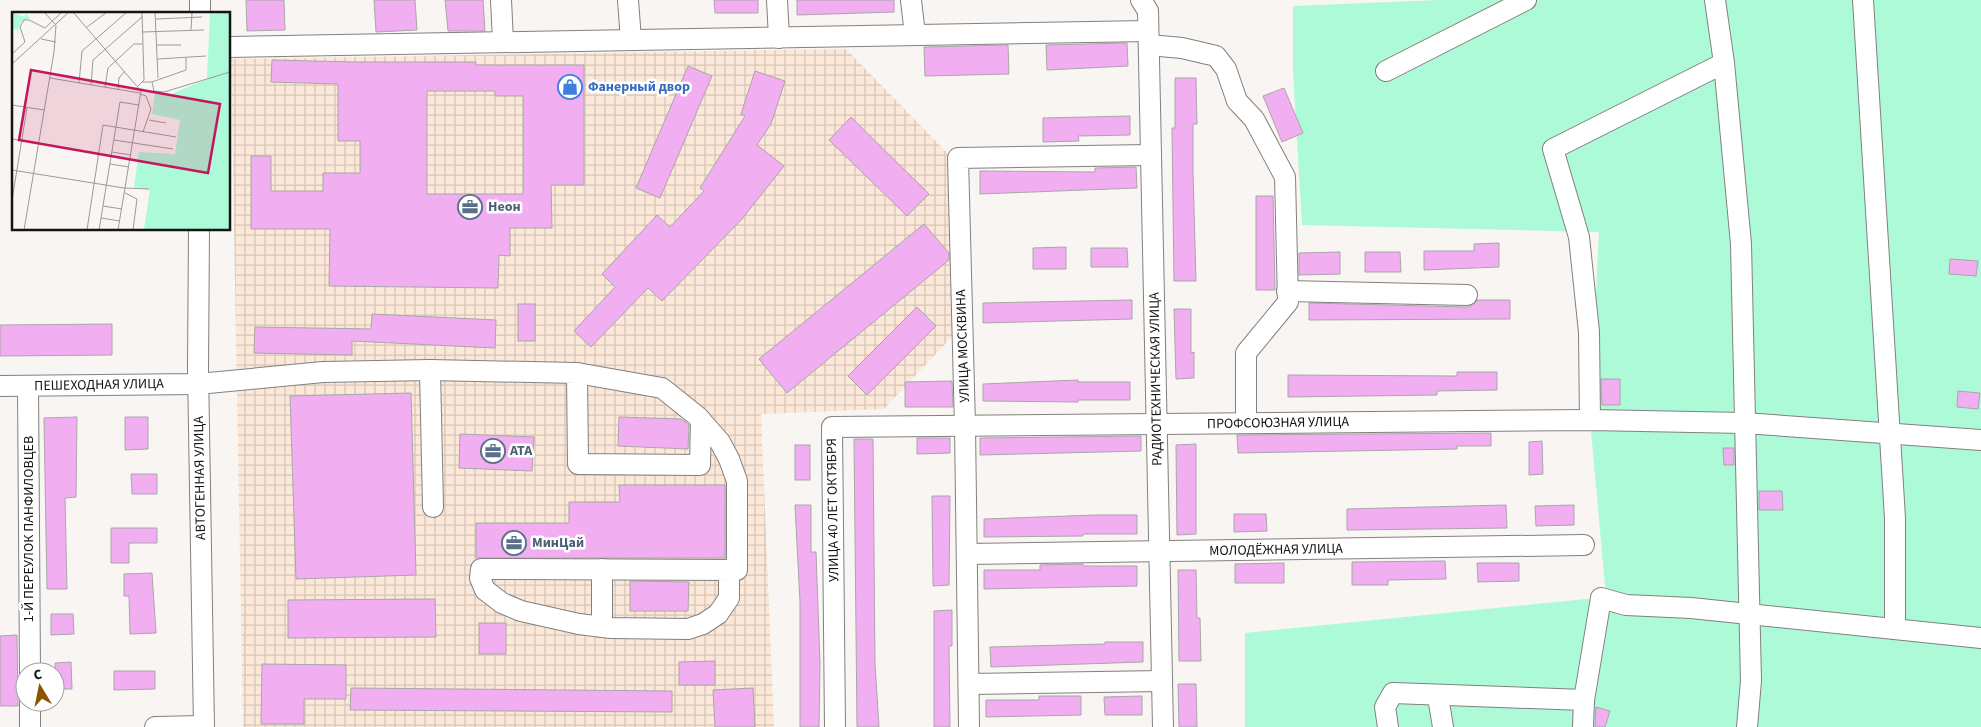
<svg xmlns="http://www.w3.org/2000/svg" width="1981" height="727" viewBox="0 0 1981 727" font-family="'Source Sans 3',sans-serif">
<defs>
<pattern id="industrial-grid" width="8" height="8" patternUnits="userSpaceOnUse" patternTransform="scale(1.25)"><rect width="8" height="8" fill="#fbe8d8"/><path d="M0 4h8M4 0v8" fill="none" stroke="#d6c6b8"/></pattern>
</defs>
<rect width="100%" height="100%" fill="#f8f5f3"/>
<polygon fill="url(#industrial-grid)" points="846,49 956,162 964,324 884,409 761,414 774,727 243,727 231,59"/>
<polygon fill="#adfad8" points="1440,0 1981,0 1981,727 1245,727 1245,633 1606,597 1590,420 1599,232 1302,225 1293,72 1293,6"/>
<g fill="#f1aff1" stroke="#a9a6a9" fill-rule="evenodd">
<polygon points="246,0 284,0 285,30 247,31"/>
<polygon points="374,0 415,0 417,30 376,32"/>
<polygon points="445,0 483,0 485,31 448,31"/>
<polygon points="714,0 758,0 758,13 715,13"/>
<polygon points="797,0 894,0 894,12 797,15"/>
<polygon points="1127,43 1128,66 1047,70 1046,45"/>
<polygon points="1008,45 1009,74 925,76 924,47"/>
<path d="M 272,60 L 355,62 L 476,62 L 476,65 L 584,65 L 584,185 L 551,185 L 552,228 L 510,228 L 510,256 L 499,255 L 498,288 L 329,286 L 330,229 L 251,229 L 251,156 L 271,156 L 271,191 L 323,191 L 323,173 L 360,173 L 360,141 L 338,141 L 338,84 L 271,82 ZM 427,91 L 495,91 L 495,96 L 523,96 L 523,194 L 427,194 Z"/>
<polygon points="688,66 712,76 660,198 636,188"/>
<polygon points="755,71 785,81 771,124 757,145 784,166 742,219 662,301 648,288 591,347 574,331 615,287 602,274 657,215 670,227 704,191 700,188 745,116 741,114"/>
<polygon points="1175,78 1196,78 1197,124 1193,124 1193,172 1196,281 1174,281 1172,128 1175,128"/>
<polygon points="1284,88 1303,133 1282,142 1263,96"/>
<polygon points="1130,116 1130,135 1078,136 1079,141 1043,142 1043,118"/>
<polygon points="851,117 929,194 907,216 829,140"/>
<polygon points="1136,167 1137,188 980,194 980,171 1095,172 1095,168"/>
<polygon points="1256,196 1273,196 1275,290 1256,290"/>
<polygon points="924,224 949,253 949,260 787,393 759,359"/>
<polygon points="1499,243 1499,267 1424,270 1424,251 1474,251 1474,244"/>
<polygon points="1066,247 1066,269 1033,269 1033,248"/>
<polygon points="1091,248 1127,248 1128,267 1091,267"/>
<polygon points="1340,252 1340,274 1299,275 1299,253"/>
<polygon points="1365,252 1400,252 1401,272 1365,272"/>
<polygon points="1950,259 1978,261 1976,276 1949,274"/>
<polygon points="1132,300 1132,319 983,323 983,303"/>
<polygon points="1477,300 1510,300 1510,319 1309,320 1309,303 1467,307 1473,305"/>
<rect x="518" y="304" width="17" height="37"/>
<polygon points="917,307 936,326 867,395 848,376"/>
<polygon points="1174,309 1191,309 1191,353 1194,352 1194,378 1176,379"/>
<polygon points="372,314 496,320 495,348 352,341 352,355 254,353 255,327 371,329"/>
<polygon points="112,324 112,355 0,356 0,325"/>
<polygon points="1457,372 1497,372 1497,390 1437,391 1437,395 1288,397 1288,375 1457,376"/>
<polygon points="1601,379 1620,379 1620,405 1602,405"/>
<polygon points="1078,380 1078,382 1130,382 1130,400 1078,400 1078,402 983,401 983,384"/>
<polygon points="952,381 953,407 905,407 905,382"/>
<polygon points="1958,391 1980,393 1978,409 1957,407"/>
<polygon points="411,393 416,575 296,579 290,396"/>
<polygon points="77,417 76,497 65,498 67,589 47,589 44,418"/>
<polygon points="125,417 148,417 148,449 125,450"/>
<polygon points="619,417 681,419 689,425 688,449 618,446"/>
<polygon points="1491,433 1491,446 1457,446 1457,449 1238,453 1237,435"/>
<polygon points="460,434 534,437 532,471 459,468"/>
<polygon points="1141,436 1141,451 980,455 980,438"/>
<polygon points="917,438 950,438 950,453 917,454"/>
<polygon points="854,439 873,439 875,664 879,727 857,727"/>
<polygon points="1542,441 1543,474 1529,475 1529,442"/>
<polygon points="1196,444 1196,534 1177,535 1176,445"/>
<rect x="795" y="445" width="15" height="35"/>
<polygon points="1723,448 1734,448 1734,465 1724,465"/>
<polygon points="131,474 157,474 157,494 132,494"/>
<polygon points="619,485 725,485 725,558 476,558 476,523 569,523 569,502 620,502"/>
<polygon points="1759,491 1782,491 1783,510 1759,510"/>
<polygon points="932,496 950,496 949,585 933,586"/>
<polygon points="795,505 811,505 811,552 816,552 820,663 819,727 800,727 800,602"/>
<polygon points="1506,505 1507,528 1347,530 1347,509"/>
<polygon points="1574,505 1574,525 1536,526 1535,506"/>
<polygon points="1234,514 1266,514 1267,531 1234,532"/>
<polygon points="1095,515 1137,515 1137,534 1083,534 1083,536 984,537 984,519"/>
<polygon points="111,528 157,528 157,543 129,543 129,563 111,563"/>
<polygon points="1445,561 1446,579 1388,580 1388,585 1352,585 1352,562"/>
<polygon points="1284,563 1284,583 1235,583 1235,564"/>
<polygon points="1477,563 1519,563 1519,581 1478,582"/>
<polygon points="1083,564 1083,566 1137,566 1137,586 984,589 984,570 1040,570 1040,565"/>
<polygon points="1178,570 1196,570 1197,618 1200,618 1201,661 1179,661"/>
<polygon points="152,573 156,633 130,634 129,596 124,596 124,574"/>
<polygon points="630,581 689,582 688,611 630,611"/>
<polygon points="435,599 436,637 288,638 288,600"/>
<polygon points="952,610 952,646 949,646 950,727 934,727 934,611"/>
<polygon points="51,614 73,614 74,634 51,635"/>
<rect x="479" y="623" width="27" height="31"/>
<polygon points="17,635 18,706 0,706 0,636"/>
<polygon points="1105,642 1143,642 1143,662 991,667 990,647 1105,644"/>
<polygon points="715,661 715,685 679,685 679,662"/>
<polygon points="71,662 72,689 55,689 55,663"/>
<polygon points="262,664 346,665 346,699 304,699 304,724 261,724"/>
<polygon points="114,671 155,671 155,689 114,690"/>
<polygon points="1178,684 1196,684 1197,727 1179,727"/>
<polygon points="351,688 672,691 672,712 350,710"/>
<polygon points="753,688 755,727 715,727 713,690"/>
<polygon points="1039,696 1081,696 1081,715 986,717 986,700 1039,700"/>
<polygon points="1142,696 1142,715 1105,715 1104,697"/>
<polygon points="1596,707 1610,711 1605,727 1595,727"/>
</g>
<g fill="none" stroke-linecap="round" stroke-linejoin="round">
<defs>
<g id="minor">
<polyline points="200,0 200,14"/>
<polyline points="501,0 503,41"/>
<polyline points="628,0 631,40"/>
<polyline points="777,0 779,38"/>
<polyline points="911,0 915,35"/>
<polyline points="1141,0 1148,11 1163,727"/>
<polyline points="1715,0 1724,63 1741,244 1751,681 1747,727"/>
<polyline points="1863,0 1895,518 1895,629"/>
<polyline points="1149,45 1182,48 1216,56 1226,69 1237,101 1254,119 1285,177 1288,302 1246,353 1246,423"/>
<polyline points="229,47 1148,31"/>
<polyline points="1386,71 1526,0"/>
<polyline points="199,229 198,369 204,727"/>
<polyline points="1287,291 1467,295"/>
<polyline points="430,370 577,373 578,464 700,465 701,420"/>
<polyline points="577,373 662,388 697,416 720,442 729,459 737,481 737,570 481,569 480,578 485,590 502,603 521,611 579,624 611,628 688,629 703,624 718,614 729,598 729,570"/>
<polyline points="0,386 198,384 323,372 430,370 433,507"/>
<polyline points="28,386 30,672"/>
<polyline points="1590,420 1589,332 1579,237 1553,149 1724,63"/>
<polyline points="968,554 1584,545"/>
<polyline points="602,627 602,569"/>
<polyline points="969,684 1162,681"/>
<polyline points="1438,697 1443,727"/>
<polyline points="30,702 30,727"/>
<polyline points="155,727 203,726"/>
<polyline points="835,727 832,427 1590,420 1744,423 1981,440"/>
<polyline points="969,727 965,426 958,158 1151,155"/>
<polyline points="1388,727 1385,707 1393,693 1584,700"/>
<polyline points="1583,727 1584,700 1601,598 1626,605 1691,608 1981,638"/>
</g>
</defs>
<use href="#minor" stroke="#82807e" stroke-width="22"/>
<use href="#minor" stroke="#fff" stroke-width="20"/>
</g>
<defs>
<symbol id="shop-ring" viewBox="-11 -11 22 22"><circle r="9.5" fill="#fff" stroke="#3f7fe0" stroke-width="1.5"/><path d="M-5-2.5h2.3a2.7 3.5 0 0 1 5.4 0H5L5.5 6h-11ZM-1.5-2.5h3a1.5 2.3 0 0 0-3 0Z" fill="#3f7fe0"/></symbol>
<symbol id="office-ring" viewBox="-11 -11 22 22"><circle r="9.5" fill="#fff" stroke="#5c6f8a" stroke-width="1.5"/><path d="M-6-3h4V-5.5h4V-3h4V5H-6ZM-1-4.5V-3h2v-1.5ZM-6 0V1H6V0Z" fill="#5c6f8a"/></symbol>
</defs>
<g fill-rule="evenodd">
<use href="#shop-ring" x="556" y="73" width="28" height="28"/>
<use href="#office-ring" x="456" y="193" width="28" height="28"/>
<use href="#office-ring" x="479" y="437" width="28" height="28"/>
<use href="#office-ring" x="500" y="529" width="28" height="28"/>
</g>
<g text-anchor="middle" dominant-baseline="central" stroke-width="5" stroke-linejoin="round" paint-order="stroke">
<g font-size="14" font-weight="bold" fill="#366cbe" stroke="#fff" text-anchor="start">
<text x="588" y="87">Фанерный двор</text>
</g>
<g font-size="14" font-weight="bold" fill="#4e5e75" stroke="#fff" text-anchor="start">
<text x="488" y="207">Неон</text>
<text x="510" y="451">АТА</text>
<text x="532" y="543">МинЦай</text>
</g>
<g font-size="14" fill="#151414" stroke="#fff">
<text transform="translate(963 346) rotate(-92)">УЛИЦА МОСКВИНА</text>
<text transform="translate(1156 379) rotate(-91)">РАДИОТЕХНИЧЕСКАЯ УЛИЦА</text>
<text transform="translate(99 385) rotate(-1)">ПЕШЕХОДНАЯ УЛИЦА</text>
<text transform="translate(1278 423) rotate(-1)">ПРОФСОЮЗНАЯ УЛИЦА</text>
<text transform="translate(200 478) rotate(-91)">АВТОГЕННАЯ УЛИЦА</text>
<text transform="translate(833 510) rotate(-91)">УЛИЦА 40 ЛЕТ ОКТЯБРЯ</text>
<text transform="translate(29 529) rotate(-90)">1-Й ПЕРЕУЛОК ПАНФИЛОВЦЕВ</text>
<text transform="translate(1276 550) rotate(-1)">МОЛОДЁЖНАЯ УЛИЦА</text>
</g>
</g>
<g transform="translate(12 12)">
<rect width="218" height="218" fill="#f8f5f3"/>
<path d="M 0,0 L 12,5 L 14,2 L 18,6 L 9,10 L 5,22 L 5,17 L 0,17 Z" fill="#adfad8"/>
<path d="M 198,0 L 217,0 L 217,217 L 132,217 L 138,178 L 122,175 L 127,140 L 163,142 L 168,108 L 140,102 L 143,81 L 157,83 L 195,67 Z" fill="#adfad8"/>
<path fill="none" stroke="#9d9b9a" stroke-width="1" d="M 32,0 L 43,12M 61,0 L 129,79 L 106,218M 143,0 L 146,66M 144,7 L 190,5M 75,15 L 95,0M 179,19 L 180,0M 130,20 L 192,18M 29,27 L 44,30M 145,33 L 169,33M 0,42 L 13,30 L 8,15 L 12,8 L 17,8 L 33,16 L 50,0M 146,47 L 194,44M 0,52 L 57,0M 38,66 L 128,81M 130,70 L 140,70 L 174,58 L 174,46M 140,70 L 142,79 L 152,80 L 218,60M 67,71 L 70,39 L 115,0M 79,73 L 81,48 L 130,5M 126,74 L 132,68 L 130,0M 93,75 L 96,56 L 122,32 L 130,32M 106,77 L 107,66 L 113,59M 128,82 L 134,84 L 139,97 L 131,120M 0,93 L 32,98M 137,108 L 154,111M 0,127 L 26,131M 102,128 L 161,137M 100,140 L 119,143M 98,152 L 117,155M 0,158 L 112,176 L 137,177M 113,181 L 125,187 L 121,218M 0,188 L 15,96M 91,194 L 110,197M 89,206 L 108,209M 12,218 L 42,40 L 44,13M 75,218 L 91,113 L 164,125M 87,218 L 108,90 L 127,93"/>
<path fill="#c2185b" fill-opacity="0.15" stroke="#c2185b" stroke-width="2.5" d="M 19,58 L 208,92 L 196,161 L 7,128 Z"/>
<rect width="218" height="218" fill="none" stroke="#151414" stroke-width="2.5"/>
</g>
<g transform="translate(40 687) rotate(350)"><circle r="24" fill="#ffffff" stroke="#a1a1a1"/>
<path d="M0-4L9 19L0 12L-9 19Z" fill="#895500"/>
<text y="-8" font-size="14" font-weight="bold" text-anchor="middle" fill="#151414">С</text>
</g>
</svg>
